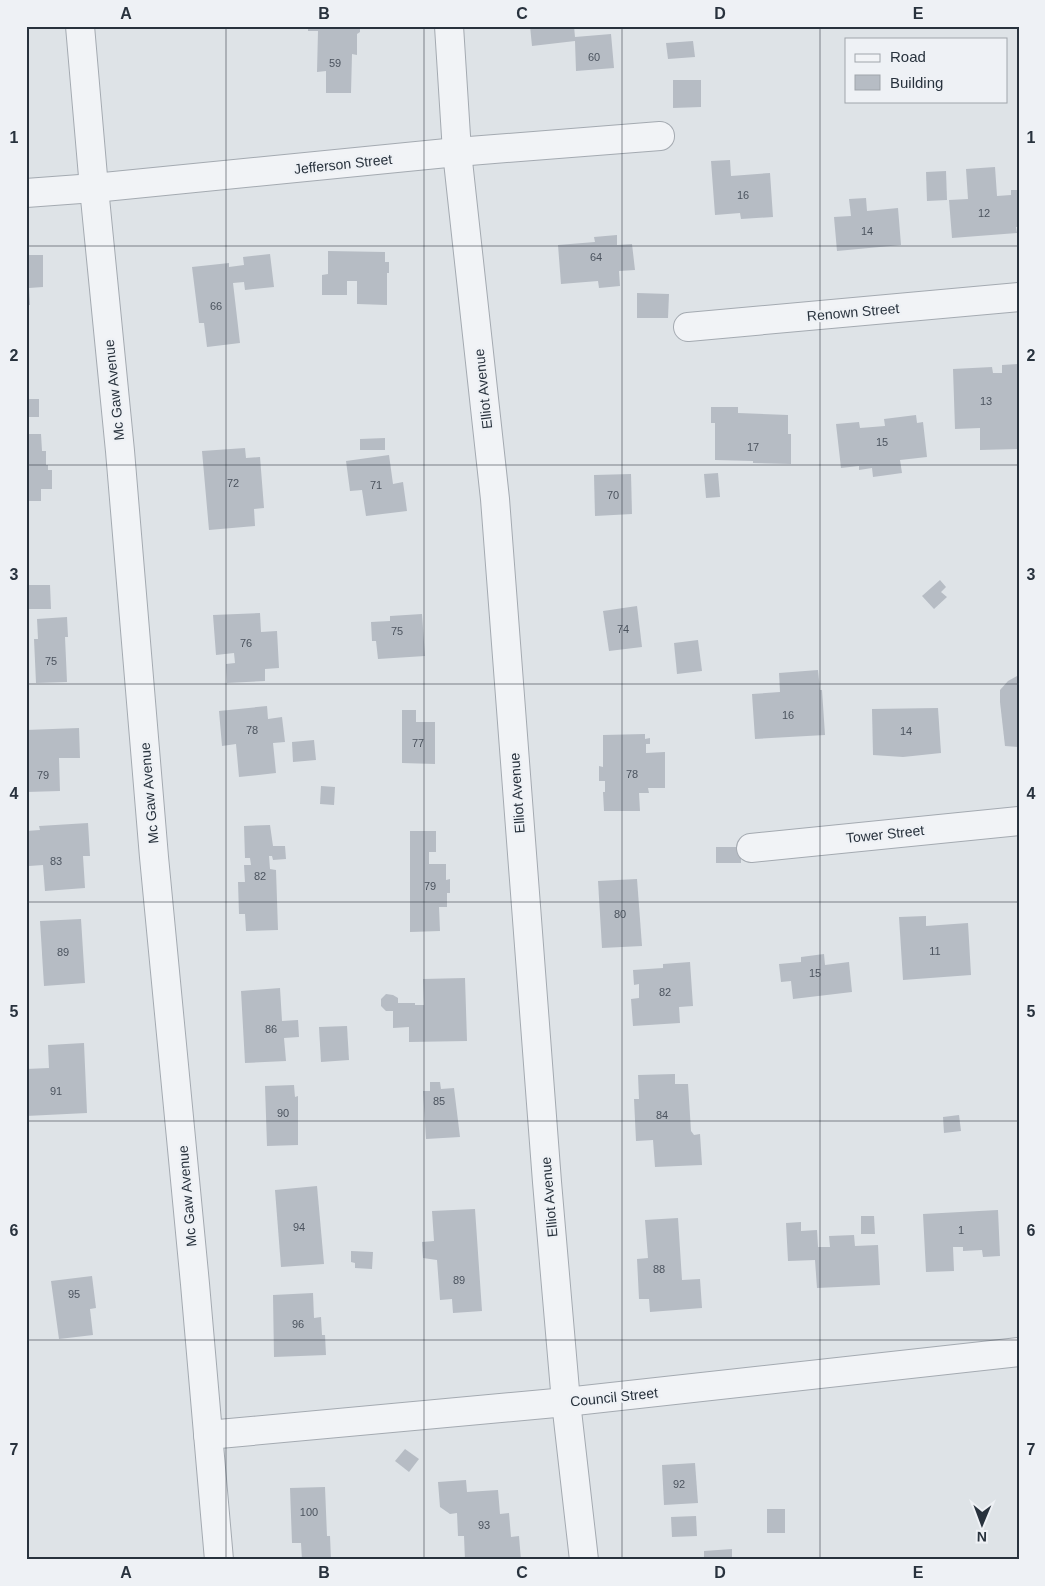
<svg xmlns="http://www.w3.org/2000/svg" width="1045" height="1586" viewBox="0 0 1045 1586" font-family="Arial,sans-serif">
<rect width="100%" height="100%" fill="#dee3e7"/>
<g fill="#b6bcc4">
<polygon points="308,26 360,26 360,32 357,34 357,55 352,54 351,93 326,93 326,71 317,72 318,31 308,31"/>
<polygon points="530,26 574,26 575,37 611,34 614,68 576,71 575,41 532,46"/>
<polygon points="693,41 695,57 668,59 666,43"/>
<polygon points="673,80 701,80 701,107 673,108"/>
<polygon points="730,160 731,176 770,173 773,217 741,219 740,213 715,215 711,161"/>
<polygon points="995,167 997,196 1011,195 1011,190 1019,190 1019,227 1016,227 1017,233 952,238 949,200 968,199 966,169"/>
<polygon points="946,171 947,200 927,201 926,172"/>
<polygon points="866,198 867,211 898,208 901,245 837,251 834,217 851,216 849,199"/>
<polygon points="617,235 617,245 632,244 635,270 619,271 620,286 599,288 598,281 561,284 558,245 595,242 594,237"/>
<polygon points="328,251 385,252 385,262 389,262 389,273 387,273 387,305 357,304 357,281 347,281 347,295 322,295 322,275 328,274"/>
<polygon points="270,254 274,287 245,290 244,282 233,283 240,343 207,347 204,323 199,323 192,267 229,263 229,267 244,265 243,257"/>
<polygon points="26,255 43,255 43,287 29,288 30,305 26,305"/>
<polygon points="637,293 669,294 668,318 637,318"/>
<polygon points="1019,364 1019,449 980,450 980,428 955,429 953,369 992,367 993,373 1002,373 1002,365"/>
<rect x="26" y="399" width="13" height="18"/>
<polygon points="711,407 738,407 738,413 788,415 788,434 791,434 791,464 753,463 753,461 715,460 715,423 711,423"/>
<polygon points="916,415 917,423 923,422 927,457 900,460 902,473 873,477 872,468 859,470 859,466 841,468 836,424 859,422 860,428 885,426 884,419"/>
<polygon points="26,434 41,434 42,451 46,451 46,465 48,465 48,470 52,470 52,489 41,489 41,501 26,501"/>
<polygon points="385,438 385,450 360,450 360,439"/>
<polygon points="245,448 246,458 260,457 264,508 254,509 255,526 209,530 202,451"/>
<polygon points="389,455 393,484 403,482 407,511 366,516 362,490 350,491 346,461"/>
<polygon points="718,473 720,497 706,498 704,474"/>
<polygon points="631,474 632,514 595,516 594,475"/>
<polygon points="940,580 946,587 941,592 947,597 934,609 922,596"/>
<polygon points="26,585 50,585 51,609 26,609"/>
<polygon points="637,606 642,647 609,651 603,611"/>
<polygon points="260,613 261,632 277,631 279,668 265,669 265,681 227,683 226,664 235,663 234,653 216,655 213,615"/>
<polygon points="422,614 425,656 378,659 376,641 372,641 371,622 390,621 390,616"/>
<polygon points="67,617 68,637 65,637 67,682 36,683 34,639 38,639 37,619"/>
<polygon points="698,640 702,671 677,674 674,643"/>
<polygon points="818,670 820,690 822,690 825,735 755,739 752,694 780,692 779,673"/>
<polygon points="1019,675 1019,747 1005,746 1000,702 1000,690 1008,681"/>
<polygon points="267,706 268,719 282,717 285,742 273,743 276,773 239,777 236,744 222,746 219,711"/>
<polygon points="938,708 941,753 903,757 873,755 872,709"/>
<polygon points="402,710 416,710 416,722 435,722 435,764 402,763"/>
<polygon points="79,728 80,758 59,758 60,791 26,792 26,730"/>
<polygon points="645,734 645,739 650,738 650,744 646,744 646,753 665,752 665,788 648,788 649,793 639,793 640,811 604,811 603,792 605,792 605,781 599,781 599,766 603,767 603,735"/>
<polygon points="314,740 316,760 293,762 292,742"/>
<polygon points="321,786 335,787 334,805 320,804"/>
<polygon points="88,823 90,856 83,856 85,888 45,891 43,865 29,866 26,831 40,830 39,826"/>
<polygon points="270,825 273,846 285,846 286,859 273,860 272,856 269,856 270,869 276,870 278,930 246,931 245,914 239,914 238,882 245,882 244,865 251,865 250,858 245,858 244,826"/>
<polygon points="410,831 436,831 436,852 429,852 429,864 446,864 446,880 450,879 450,893 447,893 447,907 439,907 440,931 410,932"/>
<rect x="716" y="847" width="25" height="16"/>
<polygon points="637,879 642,946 602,948 598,881"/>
<polygon points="926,916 926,926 968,923 971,975 903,980 899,917"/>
<polygon points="81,919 85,983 44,986 40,921"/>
<polygon points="824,954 825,965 849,962 852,992 793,999 791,981 781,982 779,964 801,962 801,957"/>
<polygon points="690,962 693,1006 679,1007 680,1023 633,1026 631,999 639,998 639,984 634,985 633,970 663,968 663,964"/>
<polygon points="465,978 467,1041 409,1042 409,1027 393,1028 393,1011 386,1011 381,1006 381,999 386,994 393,995 398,998 398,1003 415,1003 415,1005 424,1005 423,979"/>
<polygon points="280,988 282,1021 298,1020 299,1037 284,1038 286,1061 245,1063 241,991"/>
<polygon points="347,1026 349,1060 321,1062 319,1027"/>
<polygon points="84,1043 87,1113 26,1116 26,1069 49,1068 48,1045"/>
<polygon points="675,1074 675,1084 688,1084 691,1131 694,1135 700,1134 702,1165 655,1167 653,1140 636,1141 634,1099 639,1099 638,1075"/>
<polygon points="430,1082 440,1082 441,1089 454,1088 460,1137 426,1139 423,1091 430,1091"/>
<polygon points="294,1085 295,1097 298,1096 298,1145 267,1146 265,1086"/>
<polygon points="959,1115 961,1131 944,1133 943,1117"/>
<polygon points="317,1186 324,1264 281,1267 275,1190"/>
<polygon points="475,1209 482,1311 453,1313 452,1299 440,1300 437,1260 423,1258 422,1242 434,1241 432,1211"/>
<polygon points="998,1210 1000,1256 983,1257 982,1250 963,1251 963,1247 953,1247 954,1271 926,1272 923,1214"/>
<polygon points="861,1216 874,1216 875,1234 861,1234"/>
<polygon points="678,1218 682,1280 700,1279 702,1308 650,1312 649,1299 639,1299 637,1259 648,1258 645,1220"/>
<polygon points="801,1222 801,1231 817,1230 818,1247 830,1247 829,1236 854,1235 855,1246 878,1245 880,1285 817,1288 815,1260 788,1261 786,1223"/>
<polygon points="351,1251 373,1252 372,1269 355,1268 355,1263 351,1262"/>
<polygon points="92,1276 96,1308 90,1309 93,1335 59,1339 51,1281"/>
<polygon points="313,1293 314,1318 321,1317 322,1335 325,1335 326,1355 274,1357 273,1295"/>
<polygon points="405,1449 419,1459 409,1472 395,1461"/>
<polygon points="695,1463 698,1503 664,1505 662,1465"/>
<polygon points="466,1480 467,1492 498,1490 500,1514 509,1513 511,1537 519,1536 521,1560 465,1560 464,1536 458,1536 457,1513 450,1514 440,1507 438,1482"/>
<polygon points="325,1487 327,1536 330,1536 331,1560 302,1560 301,1543 292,1543 290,1488"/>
<rect x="767" y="1509" width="18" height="24"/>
<polygon points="696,1516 697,1536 672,1537 671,1517"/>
<polygon points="732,1549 732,1560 704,1560 704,1551"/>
</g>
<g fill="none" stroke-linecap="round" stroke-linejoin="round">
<defs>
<g id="minor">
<polyline points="80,26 94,188 120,451 154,857 195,1284 219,1560"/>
<polyline points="449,26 457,152 495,499 547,1182 566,1402 584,1560"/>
<polyline points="26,193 94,188 457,152 660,136"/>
<polyline points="688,327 1019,297"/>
<polyline points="751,848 1019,821"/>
<polyline points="208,1435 566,1402 1019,1352"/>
</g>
</defs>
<use href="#minor" stroke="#a4aab1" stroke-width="30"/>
<use href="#minor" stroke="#f1f3f6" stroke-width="28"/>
</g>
<path fill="none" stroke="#28323d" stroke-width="1" stroke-opacity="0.55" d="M 226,26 L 226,1560M 424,26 L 424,1560M 622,26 L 622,1560M 820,26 L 820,1560M 26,246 L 1019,246M 26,465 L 1019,465M 26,684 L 1019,684M 26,902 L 1019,902M 26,1121 L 1019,1121M 26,1340 L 1019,1340"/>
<g text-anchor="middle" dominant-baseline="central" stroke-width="4.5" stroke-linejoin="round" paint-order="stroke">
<g font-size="11" fill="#4c545f">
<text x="594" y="57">60</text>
<text x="335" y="63">59</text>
<text x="743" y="195">16</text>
<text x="984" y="213">12</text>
<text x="867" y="231">14</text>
<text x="596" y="257">64</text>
<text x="216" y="306">66</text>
<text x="986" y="401">13</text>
<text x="882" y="442">15</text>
<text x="753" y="447">17</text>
<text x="233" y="483">72</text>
<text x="376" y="485">71</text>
<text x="613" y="495">70</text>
<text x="623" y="629">74</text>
<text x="397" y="631">75</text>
<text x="246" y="643">76</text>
<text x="51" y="661">75</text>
<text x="788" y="715">16</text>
<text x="252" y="730">78</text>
<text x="906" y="731">14</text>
<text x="418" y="743">77</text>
<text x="632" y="774">78</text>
<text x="43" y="775">79</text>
<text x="56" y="861">83</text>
<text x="260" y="876">82</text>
<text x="430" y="886">79</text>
<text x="620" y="914">80</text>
<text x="935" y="951">11</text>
<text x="63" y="952">89</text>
<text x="815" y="973">15</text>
<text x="665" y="992">82</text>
<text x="271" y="1029">86</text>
<text x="56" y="1091">91</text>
<text x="439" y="1101">85</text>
<text x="283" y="1113">90</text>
<text x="662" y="1115">84</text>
<text x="299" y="1227">94</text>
<text x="961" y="1230">1</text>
<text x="659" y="1269">88</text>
<text x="459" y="1280">89</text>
<text x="74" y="1294">95</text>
<text x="298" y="1324">96</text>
<text x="679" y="1484">92</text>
<text x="309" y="1512">100</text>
<text x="484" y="1525">93</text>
</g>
<g font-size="14" fill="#28323d" stroke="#eef1f5">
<text transform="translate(343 164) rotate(-6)">Jefferson Street</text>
<text transform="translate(853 312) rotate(-5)">Renown Street</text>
<text transform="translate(483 389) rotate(-96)">Elliot Avenue</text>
<text transform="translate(114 390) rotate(-96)">Mc Gaw Avenue</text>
<text transform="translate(149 793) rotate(-95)">Mc Gaw Avenue</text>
<text transform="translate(517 793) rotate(-94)">Elliot Avenue</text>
<text transform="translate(885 834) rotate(-6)">Tower Street</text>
<text transform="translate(187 1196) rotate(-95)">Mc Gaw Avenue</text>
<text transform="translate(549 1197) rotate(-95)">Elliot Avenue</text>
<text transform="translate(614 1397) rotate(-6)">Council Street</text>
</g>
</g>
<rect width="1045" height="1586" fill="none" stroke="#eef1f5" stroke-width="55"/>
<rect x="845" y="38" width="162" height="65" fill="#eef1f5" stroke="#9fa5ab"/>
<rect x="855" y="54" width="25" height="8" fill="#f1f3f6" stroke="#9fa5ab"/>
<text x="890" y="62" font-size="15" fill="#28323d">Road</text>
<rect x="855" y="75" width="25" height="15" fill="#b6bcc4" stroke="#9fa5ab"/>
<text x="890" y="88" font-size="15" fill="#28323d">Building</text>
<g transform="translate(982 1524) rotate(181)" stroke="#eef1f5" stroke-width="4" paint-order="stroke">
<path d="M0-4L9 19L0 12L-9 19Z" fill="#28323d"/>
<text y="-8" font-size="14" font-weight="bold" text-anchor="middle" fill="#28323d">N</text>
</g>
<rect x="28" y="28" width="990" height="1530" fill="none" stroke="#28323d" stroke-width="2"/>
<g font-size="16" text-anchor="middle" font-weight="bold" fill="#28323d">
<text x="126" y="19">A</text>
<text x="324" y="19">B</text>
<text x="522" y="19">C</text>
<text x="720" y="19">D</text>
<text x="918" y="19">E</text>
<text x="14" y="143">1</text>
<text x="1031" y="143">1</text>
<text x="14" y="361">2</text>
<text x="1031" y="361">2</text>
<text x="14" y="580">3</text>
<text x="1031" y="580">3</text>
<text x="14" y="799">4</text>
<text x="1031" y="799">4</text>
<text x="14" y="1017">5</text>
<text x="1031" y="1017">5</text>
<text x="14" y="1236">6</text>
<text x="1031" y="1236">6</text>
<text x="14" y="1455">7</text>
<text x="1031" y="1455">7</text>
<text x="126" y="1578">A</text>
<text x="324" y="1578">B</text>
<text x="522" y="1578">C</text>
<text x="720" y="1578">D</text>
<text x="918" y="1578">E</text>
</g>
</svg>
